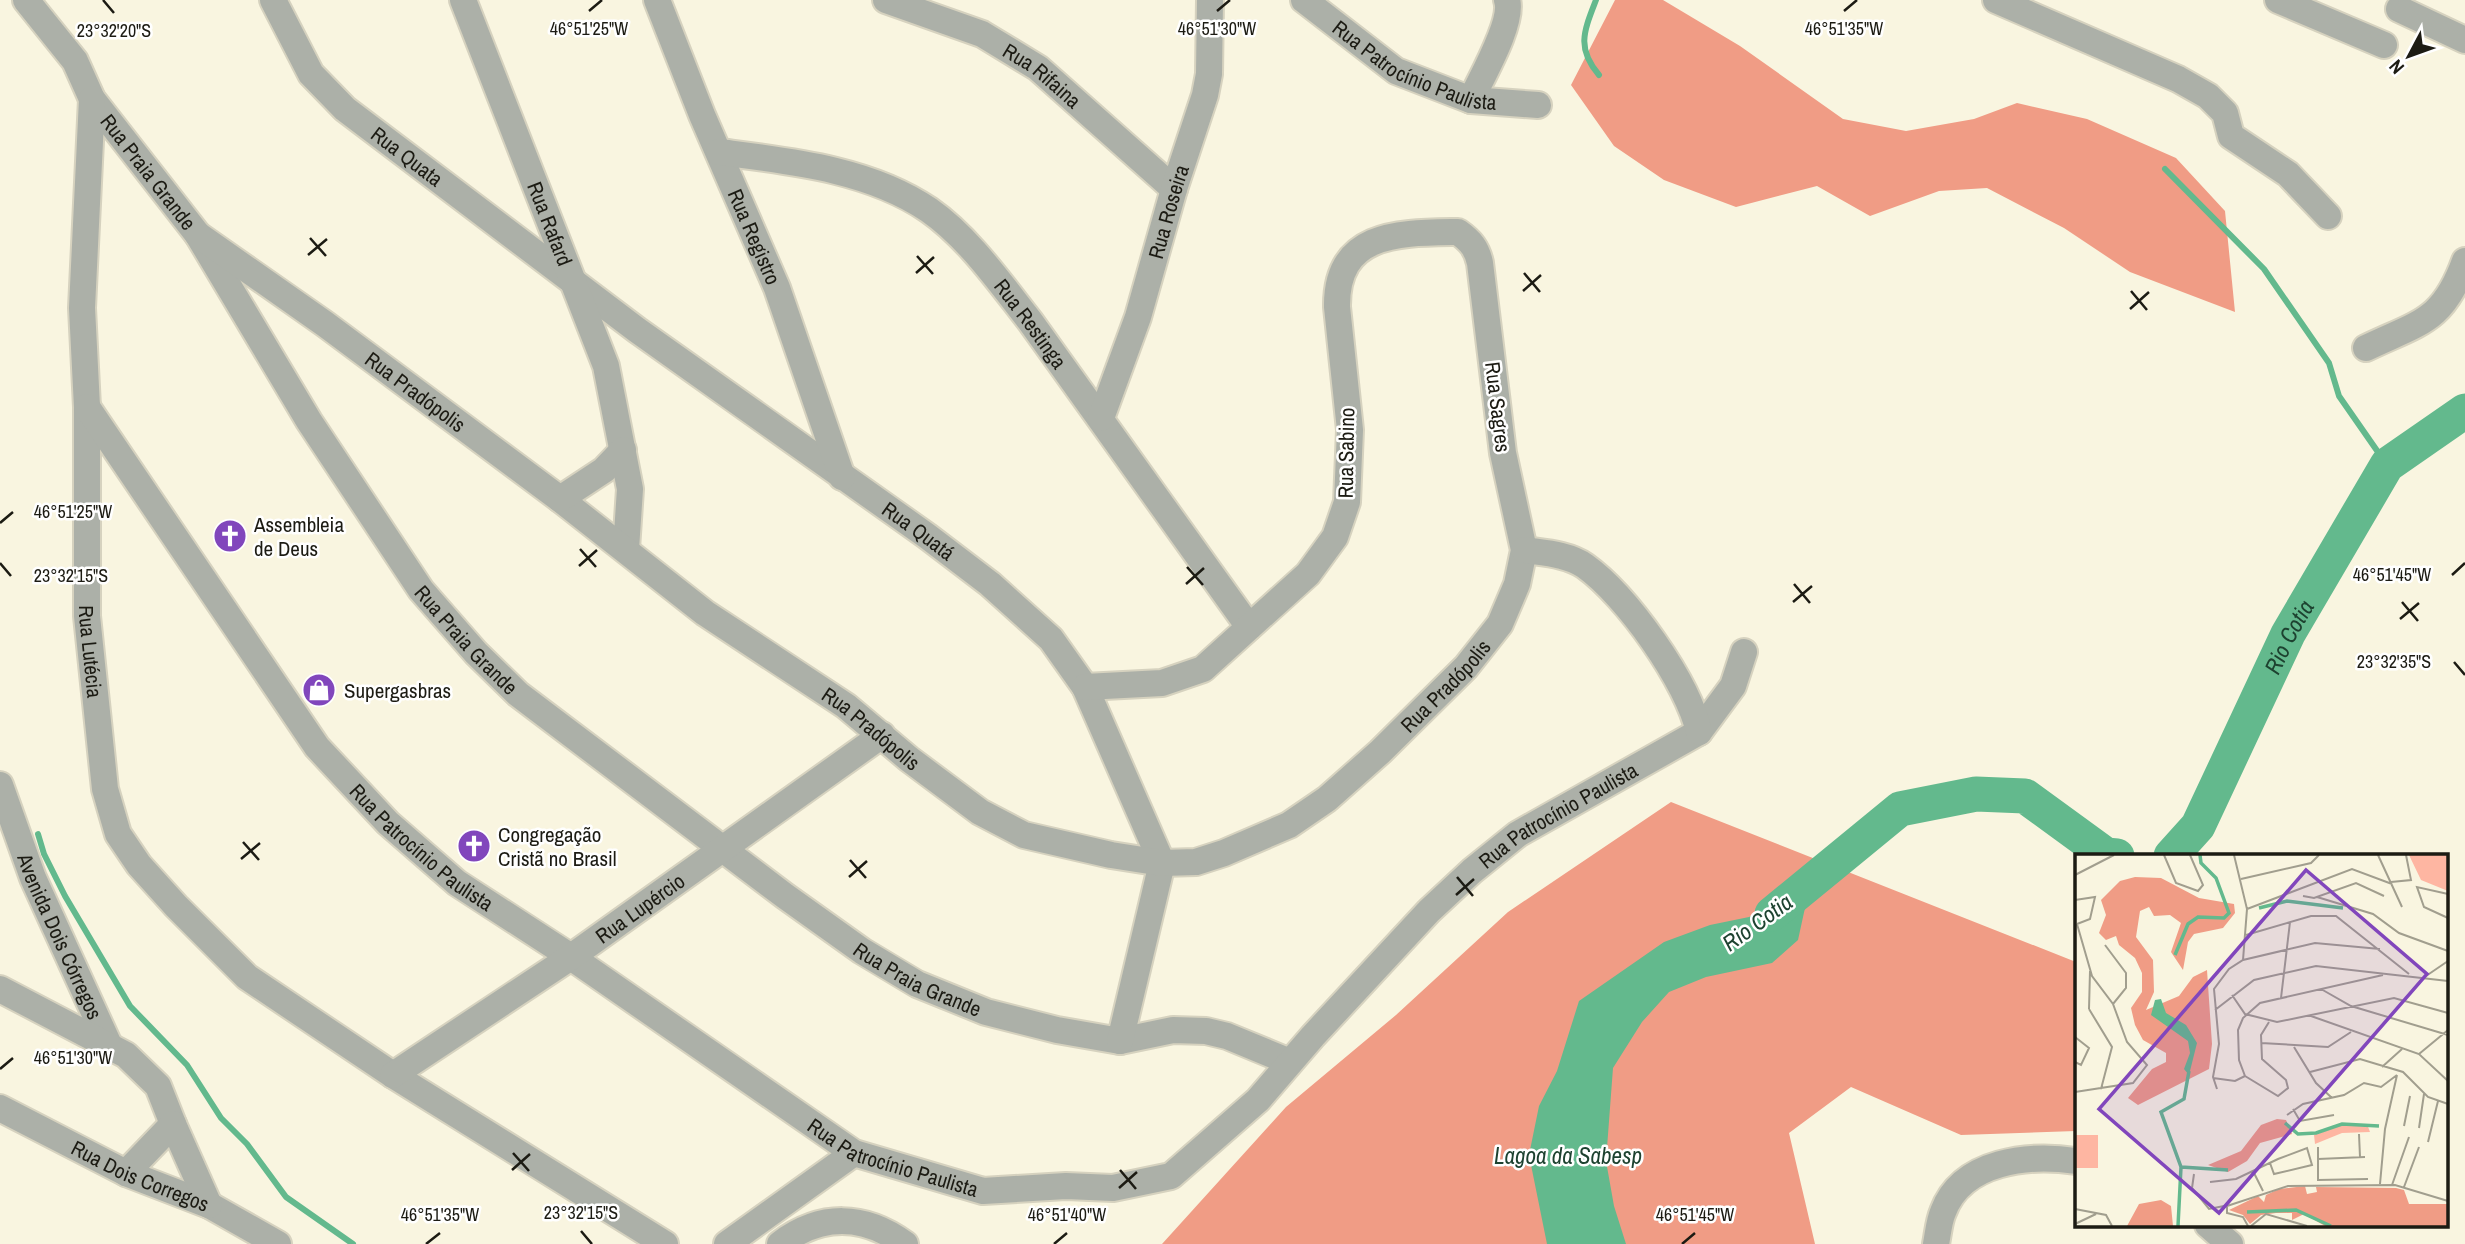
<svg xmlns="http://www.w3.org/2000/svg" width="2465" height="1244" viewBox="0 0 2465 1244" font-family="'Archivo Narrow',sans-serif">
<rect width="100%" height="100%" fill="#f9f5e0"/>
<g fill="#f09c85">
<polygon points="1615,0 1663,0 1740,46 1843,119 1906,131 1974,119 2017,103 2087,119 2176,158 2225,211 2235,312 2130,272 2064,228 1987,188 1939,191 1870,216 1817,186 1736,207 1664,180 1614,146 1571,85"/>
<polygon points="1671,802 2076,962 2076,1131 1961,1135 1851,1087 1789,1133 1815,1244 1162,1244 1286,1107 1396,1015 1508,912"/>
</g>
<polygon fill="#63b98d" points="1810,885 1798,940 1772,963 1706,977 1669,992 1642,1022 1613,1068 1606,1161 1614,1206 1626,1244 1547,1244 1529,1155 1539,1106 1557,1071 1579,1001 1664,942 1710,925 1749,917"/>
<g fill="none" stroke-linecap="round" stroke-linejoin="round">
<g stroke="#63b98d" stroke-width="6">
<path d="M 1596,0 C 1584,31 1576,48 1599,75"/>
<polyline points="2165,169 2264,269 2329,363 2339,396 2387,465"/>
<polyline points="38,834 44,854 65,896 130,1006 187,1065 221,1118 247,1144 286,1197 353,1244"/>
</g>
<g stroke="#63b98d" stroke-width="35">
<path id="s1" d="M 2171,856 L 2198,826 L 2288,634 L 2387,465 L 2465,411"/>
<polyline points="1772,914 1900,809 1976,794 2025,796 2106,855 2117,856"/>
</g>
<defs>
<g id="minor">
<path id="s2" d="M 26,0 L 75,61 L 92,99 L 198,235 L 309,421 L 421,590 L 476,653 L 518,694 L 785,896 L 862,951 L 917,984 L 986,1012 L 1057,1030 L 1120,1041 L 1173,1030 L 1206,1031 L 1227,1036 L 1290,1062"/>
<path id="s3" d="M 273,0 L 311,74 L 345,109 L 637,330 L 927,536 L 990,584 L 1051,639 L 1085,687 L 1162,863 L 1120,1041"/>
<path id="s4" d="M 463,0 L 606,366 L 630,489 L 626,549"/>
<path id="s5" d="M 657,0 L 702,115 L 777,288 L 842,477"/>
<path id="s6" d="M 886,0 L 982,34 L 1038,68 L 1174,189"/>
<path id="s7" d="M 1304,0 L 1396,71 L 1471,100 L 1538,105"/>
<polyline points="1996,0 2178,79 2208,96 2225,113 2231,136 2288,174 2328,216"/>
<polyline points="2278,0 2384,45"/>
<polyline points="2399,9 2465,40"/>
<path id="s8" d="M 92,99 L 82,308 L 87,407 L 87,616 L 105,789 L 118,834 L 139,865 L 176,906 L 247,977 L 393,1075 L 665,1244"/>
<path d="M 1471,100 C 1481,78 1514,22 1507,0"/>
<path id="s9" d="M 719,152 C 789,161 869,169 929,210 C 969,238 1000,283 1030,321 L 1249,627"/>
<path id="s10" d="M 198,235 L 325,324 L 560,499 L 705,613 L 846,706 L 909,759 L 980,812 L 1024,835 L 1111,855 L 1162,863 L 1196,862 L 1224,853 L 1289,825 L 1327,799 L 1380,752 L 1466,667 L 1500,624 L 1517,584 L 1524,550 L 1503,453 L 1480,263 C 1477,249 1471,241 1458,232 C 1400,233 1336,231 1337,307 L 1350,430 L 1347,502 L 1335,537 L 1308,574 L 1203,669 L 1162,683 L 1085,687"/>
<path d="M 2366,348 C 2420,322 2443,322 2465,261"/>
<path id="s11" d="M 87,407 L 317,747 L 388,823 L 457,883 L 571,957 L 854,1153 L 983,1191 L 1066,1186 L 1113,1188 L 1171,1176 L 1258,1100 L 1313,1036 L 1429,911 L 1472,871 L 1518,834 L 1699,732 L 1733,686 L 1744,652"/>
<path id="s12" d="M 1101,418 L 1138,317 L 1174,189 L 1205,95 L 1209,74 L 1210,0"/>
<polyline points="560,499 604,470 623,450"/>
<path d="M 1524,550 C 1544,553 1568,554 1585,566 C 1627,596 1688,682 1699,732"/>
<path id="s13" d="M 0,785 L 33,878 L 109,1045"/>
<polyline points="0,989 126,1055 158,1086 173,1124"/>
<path id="s14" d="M 393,1075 L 571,957 L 882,735"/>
<path id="s15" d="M 0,1108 L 126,1173 L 209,1205 L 278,1244"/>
<polyline points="126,1173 173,1124 209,1205"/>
<polyline points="2208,1225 2230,1244"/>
<polyline points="727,1244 854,1153"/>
<path d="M 780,1244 C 821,1213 864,1214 905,1244"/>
<path d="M 1936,1244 C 1938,1234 1939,1221 1943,1212 C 1962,1160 2030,1154 2076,1161"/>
</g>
</defs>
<use href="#minor" stroke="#d6d2bf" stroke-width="30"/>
<use href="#minor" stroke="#acb0a8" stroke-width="26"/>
</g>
<path fill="none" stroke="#1c1b13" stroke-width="2.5" d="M 103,0 L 114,13M 589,11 L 602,0M 1217,11 L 1230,0M 1844,11 L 1857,0M 310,238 L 326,256M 308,255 L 327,239M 917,256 L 933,274M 916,273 L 934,257M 1524,273 L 1540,292M 1523,291 L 1541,275M 2131,291 L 2147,310M 2130,309 L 2149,292M 0,523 L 13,512M 580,549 L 596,567M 0,563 L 11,576M 579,566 L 597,550M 1187,567 L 1203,585M 2452,575 L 2465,563M 1186,584 L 1204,568M 1794,584 L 1810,603M 1793,602 L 1812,586M 2402,602 L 2418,621M 2400,619 L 2419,603M 2454,662 L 2465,675M 243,842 L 259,860M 241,859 L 260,843M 850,860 L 866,878M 849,877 L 867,861M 1457,877 L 1473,896M 1456,895 L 1474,879M 0,1069 L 13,1058M 513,1153 L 529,1171M 512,1170 L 530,1154M 1120,1170 L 1136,1189M 1119,1188 L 1137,1172M 581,1231 L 592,1244M 426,1244 L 440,1233M 1054,1244 L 1067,1233M 1682,1244 L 1695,1233"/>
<defs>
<symbol id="church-disc" viewBox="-11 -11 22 22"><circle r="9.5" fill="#8146bc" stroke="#fff"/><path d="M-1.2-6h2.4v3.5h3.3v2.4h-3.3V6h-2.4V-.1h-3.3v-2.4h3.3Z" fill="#fff"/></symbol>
<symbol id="shop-disc" viewBox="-11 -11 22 22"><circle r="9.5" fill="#8146bc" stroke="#fff"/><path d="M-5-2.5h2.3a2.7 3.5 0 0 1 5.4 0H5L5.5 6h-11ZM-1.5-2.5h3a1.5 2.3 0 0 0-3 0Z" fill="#fff"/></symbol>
</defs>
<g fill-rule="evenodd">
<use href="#church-disc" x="211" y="517" width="38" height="38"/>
<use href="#shop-disc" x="300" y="671" width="38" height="38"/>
<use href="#church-disc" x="455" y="827" width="38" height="38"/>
</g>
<g text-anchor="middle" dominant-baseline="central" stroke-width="5" stroke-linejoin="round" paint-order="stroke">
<g font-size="21" fill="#1c1b13" stroke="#fff">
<text stroke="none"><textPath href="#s7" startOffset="131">Rua Patrocínio Paulista</textPath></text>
<text stroke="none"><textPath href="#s6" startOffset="175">Rua Rifaina</textPath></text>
<text stroke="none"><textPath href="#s3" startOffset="210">Rua Quata</textPath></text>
<text stroke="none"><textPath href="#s2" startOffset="212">Rua Praia Grande</textPath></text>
<text stroke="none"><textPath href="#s12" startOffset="217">Rua Roseira</textPath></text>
<text stroke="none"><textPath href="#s4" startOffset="240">Rua Rafard</textPath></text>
<text stroke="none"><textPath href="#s5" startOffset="256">Rua Registro</textPath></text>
<text stroke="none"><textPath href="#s9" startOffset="373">Rua Restinga</textPath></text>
<text stroke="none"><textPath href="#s10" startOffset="268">Rua Pradópolis</textPath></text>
<text transform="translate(1498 407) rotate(83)">Rua Sagres</text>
<text transform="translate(1346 453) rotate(-89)">Rua Sabino</text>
<text stroke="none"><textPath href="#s3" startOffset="844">Rua Quatá</textPath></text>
<text stroke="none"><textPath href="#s2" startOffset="779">Rua Praia Grande</textPath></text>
<text stroke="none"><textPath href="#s8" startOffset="553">Rua Lutécia</textPath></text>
<text stroke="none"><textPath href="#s10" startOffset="1507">Rua Pradópolis</textPath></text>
<text stroke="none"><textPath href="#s10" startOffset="835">Rua Pradópolis</textPath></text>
<text stroke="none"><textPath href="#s11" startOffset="1942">Rua Patrocínio Paulista</textPath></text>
<text stroke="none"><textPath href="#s11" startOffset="556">Rua Patrocínio Paulista</textPath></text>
<text stroke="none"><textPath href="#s14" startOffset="298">Rua Lupércio</textPath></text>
<text stroke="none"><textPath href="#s13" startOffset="163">Avenida Dois Córregos</textPath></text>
<text stroke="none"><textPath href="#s2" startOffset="1346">Rua Praia Grande</textPath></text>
<text stroke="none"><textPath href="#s11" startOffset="1124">Rua Patrocínio Paulista</textPath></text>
<text stroke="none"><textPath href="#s15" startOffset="156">Rua Dois Corregos</textPath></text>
</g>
<g font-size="21" fill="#1c1b13" stroke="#fff" text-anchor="start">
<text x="254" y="524">Assembleia<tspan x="254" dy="24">de Deus</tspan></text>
<text x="344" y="690">Supergasbras</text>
<text x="498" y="834">Congregação<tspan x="498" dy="24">Cristã no Brasil</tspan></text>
</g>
<g font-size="23" font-style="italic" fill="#1d4230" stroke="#fff">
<text stroke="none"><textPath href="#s1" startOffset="250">Rio Cotia</textPath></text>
<text transform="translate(1757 922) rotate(-36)">Rio Cotia</text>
<text x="1568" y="1155">Lagoa da Sabesp</text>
</g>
</g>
<g transform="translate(2075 854)">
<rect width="373" height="373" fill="#f9f5e0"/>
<path d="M 334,1 L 373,1 L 373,37 L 346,26 ZM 267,271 L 292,270 L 295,278 L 267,279 L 240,290 L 239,281 ZM 0,281 L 23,281 L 23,314 L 0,314 Z" fill="#feb6a2"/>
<path d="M 60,23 L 86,24 L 124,44 L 159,50 L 160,59 L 148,74 L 119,80 L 113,88 L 108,116 L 96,98 L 106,69 L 95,61 L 79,62 L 74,53 L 65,57 L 61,83 L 78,106 L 79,138 L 71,156 L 104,142 L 118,123 L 132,116 L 137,190 L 134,215 L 63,251 L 53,244 L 77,215 L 91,208 L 91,199 L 68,186 L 60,171 L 56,154 L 67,138 L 67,119 L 60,104 L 44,91 L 41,82 L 31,86 L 24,79 L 31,61 L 26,46 L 45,27 ZM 202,265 L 211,266 L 217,280 L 185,289 L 172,307 L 153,318 L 133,311 L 166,297 L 186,271 ZM 230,332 L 232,340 L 242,338 L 241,333 L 321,334 L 329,336 L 334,350 L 373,350 L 373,372 L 250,372 L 229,360 L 217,366 L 217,359 L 201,359 L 186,361 L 175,370 L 168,361 L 154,356 L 183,342 L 189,348 L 191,341 L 204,335 ZM 86,346 L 96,352 L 98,372 L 52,372 L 64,350 Z" fill="#f09c85"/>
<path d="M 86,145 L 91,159 L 111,171 L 122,189 L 114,221 L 109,215 L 115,199 L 113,187 L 76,161 L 80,146 Z" fill="#63b98d"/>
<path fill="none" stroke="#63b98d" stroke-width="3.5" d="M 184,54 L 212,47 L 268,54M 100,101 L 113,70 L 123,63 L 149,64 L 154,59 L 141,24 L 126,9 L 125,1M 210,269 L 223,280 L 241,279 L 267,270 L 304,272M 106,313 L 153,316M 172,358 L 221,356 L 256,372M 103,372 L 106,313 L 86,258 L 109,245 L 114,217"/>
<path fill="none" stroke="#a19e8e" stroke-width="2" d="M 89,1 L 101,29 L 123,37 L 128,31 L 115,1M 159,1 L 172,55 L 168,106M 303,1 L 327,53M 0,21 L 39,1M 166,25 L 236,9 L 244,1M 316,28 L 336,26 L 331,1M 373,40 L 342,33 L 349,53 L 373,64M 228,42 L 239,44 L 281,29 L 309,42M 242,43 L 298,60 L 324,79 L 373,97M 0,46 L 20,43 L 15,65 L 2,70M 172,55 L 277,15 L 317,30M 171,81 L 236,62 L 261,62 L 334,120M 30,91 L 51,119 L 51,134 L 38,150M 351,122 L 373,107M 246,135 L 276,152 L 373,181M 157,141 L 170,160 L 202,168 L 319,144 L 373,159M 206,144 L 215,68M 14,155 L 37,193 L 26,235M 14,155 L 15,117M 140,156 L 179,126 L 241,112 L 373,127M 236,162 L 344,200 L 373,227M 0,183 L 14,194 L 6,211 L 0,208M 186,189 L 253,193 L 276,178M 219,193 L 241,229 L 257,244M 344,200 L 373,176M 307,213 L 327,195M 235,218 L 285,205 L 328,218 L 353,243 L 373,250M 170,222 L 164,206 L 163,176 L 168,164 L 185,149 L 308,121M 170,222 L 203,242 L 213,234 L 211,226 L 187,205 L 186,181 L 194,168M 138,224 L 160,227 L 170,222M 142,235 L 138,223 L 144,190 L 139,135 L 154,115 L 168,106 L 240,89 L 305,95M 0,238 L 58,229 L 72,211 L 52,188 L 38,150 L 17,122 L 2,70M 218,255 L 225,267 L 259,261M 212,261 L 228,250 L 269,241 L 289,229 L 306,233 L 322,221M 329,272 L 335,242M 344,274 L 349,240M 284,280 L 285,303M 353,288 L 363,247M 243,293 L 243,327M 243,305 L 290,303M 178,317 L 188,337M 119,320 L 117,334 L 134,355 L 149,352M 243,326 L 293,325M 135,328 L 161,325 L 203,305 L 232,294 L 237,311 L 199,320 L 195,309M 305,330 L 310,275 L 322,221M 317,331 L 334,283M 329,333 L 344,293M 0,355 L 31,361 L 37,372M 0,370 L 21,360M 173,372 L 168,363 L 152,359 L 152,352 L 213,332 L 320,331 L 373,347M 176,372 L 191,360 L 232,372"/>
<path fill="#8146bc" fill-opacity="0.15" stroke="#8146bc" stroke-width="3.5" d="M 231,16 L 352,120 L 144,359 L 24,255 Z"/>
<rect width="373" height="373" fill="none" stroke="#1c1b13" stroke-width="3.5"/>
</g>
<g font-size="18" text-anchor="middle" fill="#1c1b13" stroke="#fff" stroke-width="5" stroke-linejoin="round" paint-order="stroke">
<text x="589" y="35">46°51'25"W</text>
<text x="1217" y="35">46°51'30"W</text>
<text x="1844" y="35">46°51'35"W</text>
<text x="114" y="37">23°32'20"S</text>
<text x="73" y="518">46°51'25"W</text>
<text x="2392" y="581">46°51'45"W</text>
<text x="71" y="582">23°32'15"S</text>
<text x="2394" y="668">23°32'35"S</text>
<text x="73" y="1064">46°51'30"W</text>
<text x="581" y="1219">23°32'15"S</text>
<text x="440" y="1221">46°51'35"W</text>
<text x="1067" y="1221">46°51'40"W</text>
<text x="1695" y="1221">46°51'45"W</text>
</g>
<g transform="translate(2409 56) rotate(229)" stroke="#ffffff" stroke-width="5" paint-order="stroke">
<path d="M0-5L12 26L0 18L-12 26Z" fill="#1c1b13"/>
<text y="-10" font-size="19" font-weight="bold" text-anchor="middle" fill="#1c1b13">N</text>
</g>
</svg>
